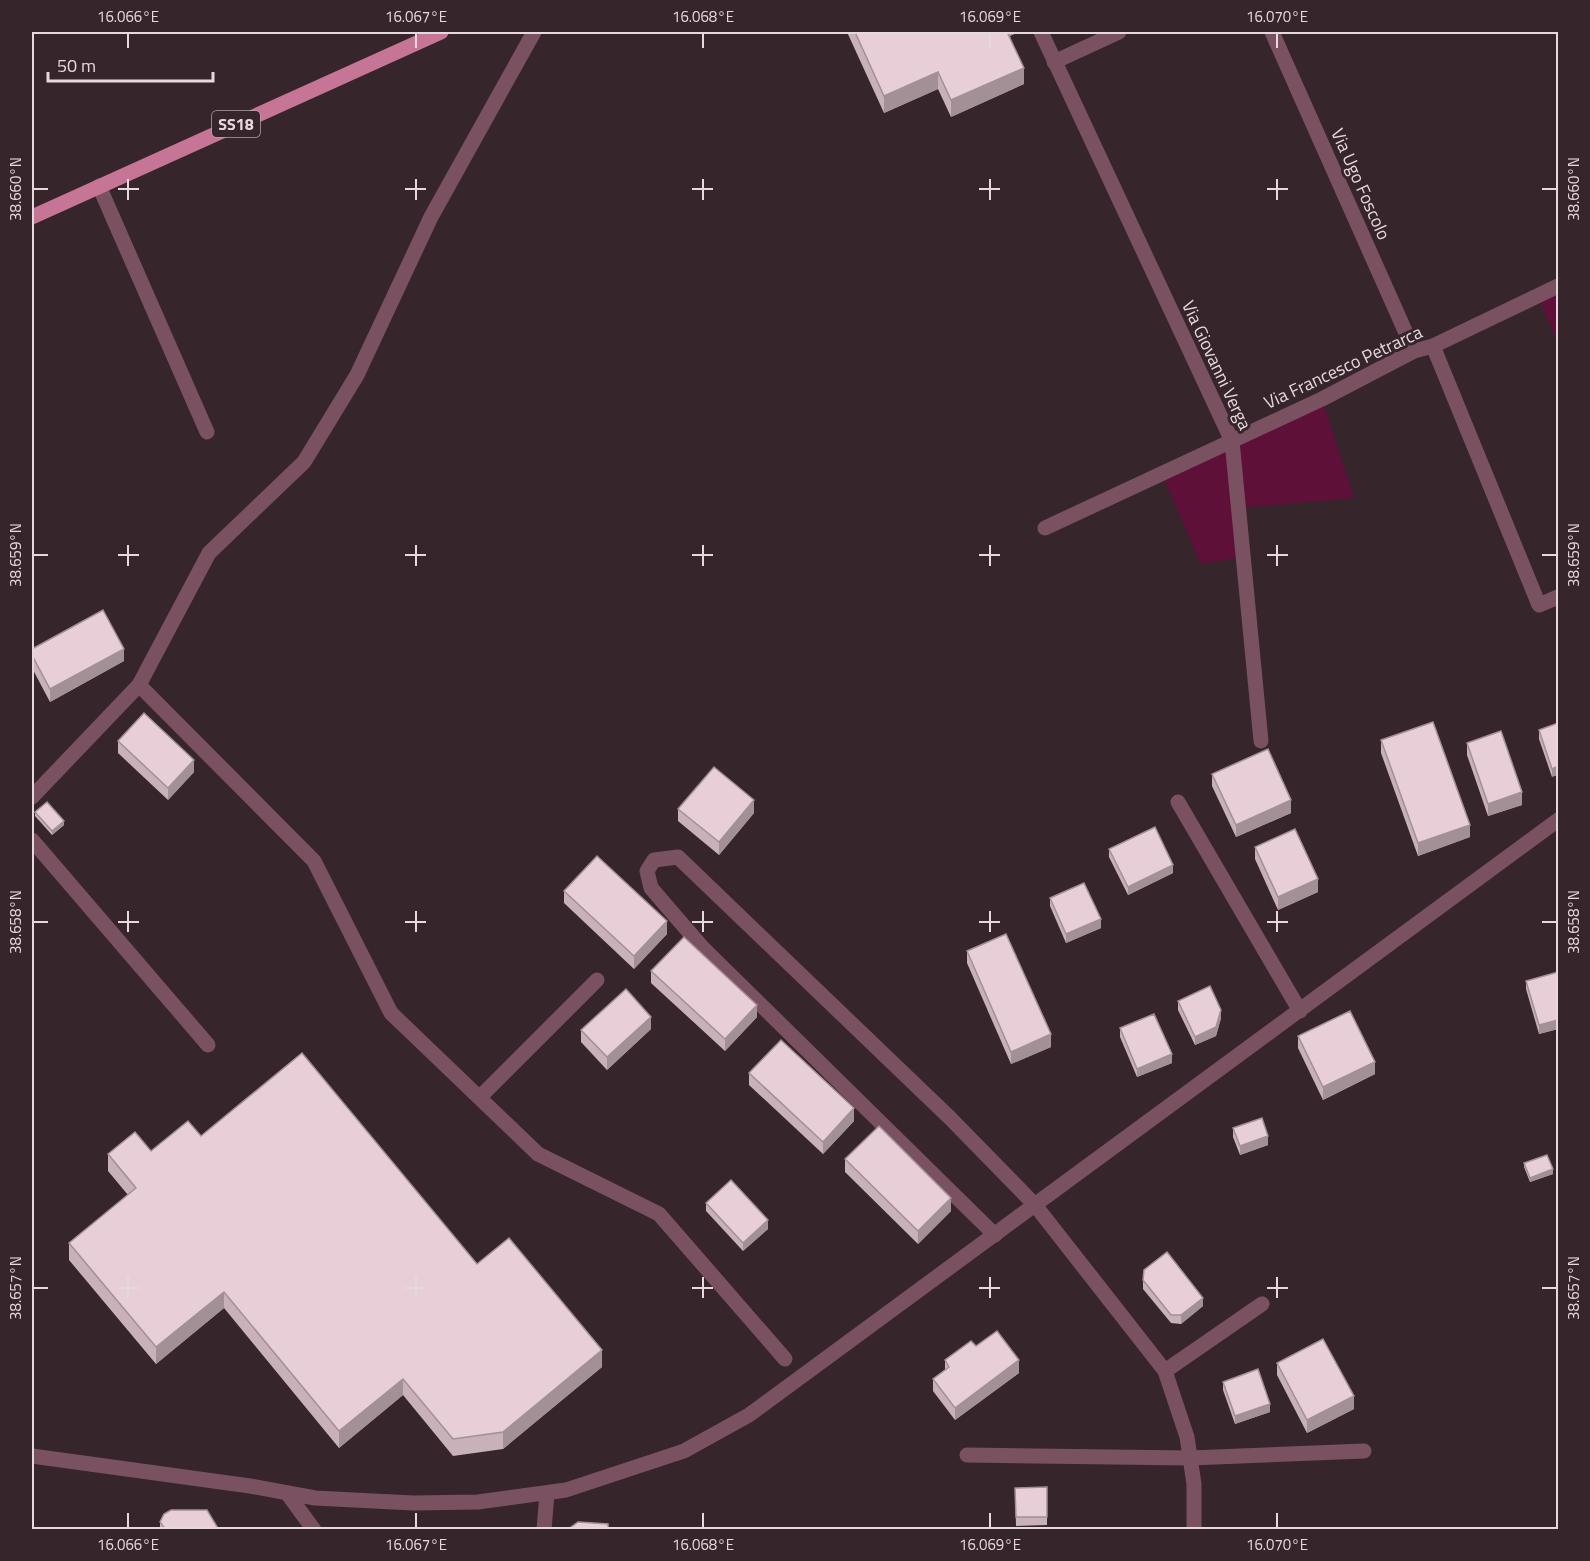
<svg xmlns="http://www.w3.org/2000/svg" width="1590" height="1561" viewBox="0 0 1590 1561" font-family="'Titillium Web',sans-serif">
<rect width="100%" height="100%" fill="#37252c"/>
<g fill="#5f1038">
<polygon points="1558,286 1558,342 1538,297"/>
<polygon points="1322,399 1354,498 1239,508 1243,557 1201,564 1162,474"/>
</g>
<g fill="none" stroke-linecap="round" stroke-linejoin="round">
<g stroke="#7a5161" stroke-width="15">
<polyline points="1041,32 1232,441 1261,741"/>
<polyline points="1272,32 1414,351"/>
<polyline points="1054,62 1119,32"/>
<polyline points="99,186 207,432"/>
<polyline points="1433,346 1539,605 1558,597"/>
<polyline points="1045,528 1322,399 1414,351 1433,346 1558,286"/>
<polyline points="139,685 314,861 391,1013 538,1154 659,1214 785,1359"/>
<polyline points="32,797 139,685 209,553 304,462 357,375 431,217 534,32"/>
<polyline points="1178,802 1300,1011"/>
<polyline points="32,840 208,1045"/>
<polyline points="480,1097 597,980"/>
<polyline points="995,1235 702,947 651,888 647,871 654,860 678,857 950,1118 1035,1205 1165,1371 1187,1437 1194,1484 1194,1530"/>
<polyline points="1165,1371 1262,1304"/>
<polyline points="967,1455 1190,1458 1364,1451"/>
<polyline points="32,1456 250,1486 315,1498 413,1503 478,1502 566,1490 684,1451 749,1415 1558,820"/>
<polyline points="287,1493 314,1530"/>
<polyline points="544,1530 547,1493"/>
</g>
<polyline stroke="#c77596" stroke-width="15" points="32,217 441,32"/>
</g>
<g fill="#c8b1b9">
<polygon points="847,32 1014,32 1014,34 1010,36 1024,84 951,117 938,89 884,113"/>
<polygon points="32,649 124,661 50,702 32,668"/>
<polygon points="1558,723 1552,777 1539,739 1539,730"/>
<polygon points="1381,740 1470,837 1418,856 1381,753"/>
<polygon points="118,741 194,772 168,800 118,753"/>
<polygon points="1467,743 1522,805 1488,816 1467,755"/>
<polygon points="1212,774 1291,813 1236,837 1212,786"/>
<polygon points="678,809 754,813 719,855 678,821"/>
<polygon points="35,812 64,825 52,835 35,816"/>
<polygon points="1255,847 1318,892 1278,910 1255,859"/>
<polygon points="1109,849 1173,873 1128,895 1109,857"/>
<polygon points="564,891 667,934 634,969 564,903"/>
<polygon points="1050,898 1101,928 1066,943 1050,906"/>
<polygon points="967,951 1051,1047 1011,1064 967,963"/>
<polygon points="651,971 757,1017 725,1051 651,983"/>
<polygon points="1558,974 1558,1029 1539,1034 1526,989 1526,981"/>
<polygon points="1178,1001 1221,1018 1216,1036 1195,1045 1178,1010"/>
<polygon points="1120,1028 1172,1063 1137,1077 1120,1037"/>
<polygon points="651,1029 607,1070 581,1042 581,1030"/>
<polygon points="1298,1036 1375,1074 1323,1100 1298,1048"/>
<polygon points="749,1073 854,1121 823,1154 749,1085"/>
<polygon points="1233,1128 1268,1145 1240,1155 1233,1137"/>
<polygon points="201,1136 477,1264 602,1367 503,1449 453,1456 403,1395 339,1448 224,1308 156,1364 69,1260 69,1243 128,1195 108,1171 108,1154 151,1151"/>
<polygon points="845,1159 951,1211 918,1244 845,1172"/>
<polygon points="1524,1163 1553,1174 1530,1182 1524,1167"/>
<polygon points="706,1203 768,1229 743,1251 706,1211"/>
<polygon points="1143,1280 1203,1306 1181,1324 1171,1323 1143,1289"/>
<polygon points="976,1346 1019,1373 955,1420 933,1391 933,1379 945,1370 945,1360"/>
<polygon points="1277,1363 1354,1409 1307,1433 1277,1375"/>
<polygon points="1223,1382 1270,1412 1235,1424 1223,1390"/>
<polygon points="1015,1488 1047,1517 1047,1525 1016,1526"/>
<polygon points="160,1522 219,1530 160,1530"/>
</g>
<g fill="#a29096">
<polygon points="1003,32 1014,32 1014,34 1003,39"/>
<polygon points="1024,68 1024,84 951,117 951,100"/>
<polygon points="938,72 938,89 884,113 884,96"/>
<polygon points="124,649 124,661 50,702 50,689"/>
<polygon points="194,760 194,772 168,800 168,788"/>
<polygon points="1558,766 1558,775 1552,777 1552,769"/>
<polygon points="1522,792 1522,805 1488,816 1488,804"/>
<polygon points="754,800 754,813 719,855 719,842"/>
<polygon points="1291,800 1291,813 1236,837 1236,825"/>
<polygon points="64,821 64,825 52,835 52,831"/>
<polygon points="1470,825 1470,837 1418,856 1418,843"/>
<polygon points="1173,865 1173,873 1128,895 1128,887"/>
<polygon points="1318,879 1318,892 1278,910 1278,897"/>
<polygon points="1101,919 1101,928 1066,943 1066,934"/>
<polygon points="667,921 667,934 634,969 634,956"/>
<polygon points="757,1005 757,1017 725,1051 725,1039"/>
<polygon points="1221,1010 1221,1018 1216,1036 1195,1045 1195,1037"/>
<polygon points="651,1017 651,1029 607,1070 607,1057"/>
<polygon points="1558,1020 1558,1029 1539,1034 1539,1025"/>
<polygon points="1051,1034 1051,1047 1011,1064 1011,1052"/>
<polygon points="1172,1054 1172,1063 1137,1077 1137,1069"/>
<polygon points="1375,1062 1375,1074 1323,1100 1323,1087"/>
<polygon points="854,1108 854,1121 823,1154 823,1142"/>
<polygon points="1268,1136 1268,1145 1240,1155 1240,1146"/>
<polygon points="1553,1169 1553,1174 1530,1182 1530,1178"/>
<polygon points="951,1198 951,1211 918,1244 918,1231"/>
<polygon points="768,1220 768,1229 743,1251 743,1243"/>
<polygon points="224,1292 224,1308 156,1364 156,1347"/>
<polygon points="1203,1298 1203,1306 1181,1324 1181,1315"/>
<polygon points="602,1350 602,1367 503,1449 503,1432"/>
<polygon points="1019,1360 1019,1373 955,1420 955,1408"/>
<polygon points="403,1379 403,1395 339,1448 339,1431"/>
<polygon points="1354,1396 1354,1409 1307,1433 1307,1420"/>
<polygon points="1270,1404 1270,1412 1235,1424 1235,1416"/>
</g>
<g fill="#e8ced7" stroke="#a29096" stroke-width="1.5">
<polygon points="855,32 1007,32 1024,68 951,100 938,72 884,96"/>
<polygon points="103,610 124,649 50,689 32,655 32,649"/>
<polygon points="144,713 194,760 168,788 118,741"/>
<polygon points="1433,722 1470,825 1418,843 1381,740"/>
<polygon points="1558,723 1558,766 1552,769 1539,730"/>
<polygon points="1501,731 1522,792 1488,804 1467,743"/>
<polygon points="1268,749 1291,800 1236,825 1212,774"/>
<polygon points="714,767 754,800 719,842 678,809"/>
<polygon points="47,802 64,821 52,831 35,812"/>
<polygon points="1155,827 1173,865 1128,887 1109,849"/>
<polygon points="1295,829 1318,879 1278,897 1255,847"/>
<polygon points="597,856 667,921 634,956 564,891"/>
<polygon points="1084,883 1101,919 1066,934 1050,898"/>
<polygon points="1006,934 1051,1034 1011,1052 967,951"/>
<polygon points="684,937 757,1005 725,1039 651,971"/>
<polygon points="1558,972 1558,1020 1539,1025 1526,981"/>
<polygon points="1210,986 1221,1010 1216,1027 1195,1037 1178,1001"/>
<polygon points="626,989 651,1017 607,1057 581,1030"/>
<polygon points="1350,1011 1375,1062 1323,1087 1298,1036"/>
<polygon points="1154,1014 1172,1054 1137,1069 1120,1028"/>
<polygon points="781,1040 854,1108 823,1142 749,1073"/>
<polygon points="302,1053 477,1264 509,1238 602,1350 503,1432 453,1439 403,1379 339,1431 224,1292 156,1347 69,1243 136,1188 108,1154 135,1132 151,1151 188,1121 201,1136"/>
<polygon points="1262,1118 1268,1136 1240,1146 1233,1128"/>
<polygon points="879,1126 951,1198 918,1231 845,1159"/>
<polygon points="1547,1155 1553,1169 1530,1178 1524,1163"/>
<polygon points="731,1180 768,1220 743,1243 706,1203"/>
<polygon points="1167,1252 1203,1298 1181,1315 1171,1315 1143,1280 1144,1270"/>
<polygon points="997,1331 1019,1360 955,1408 933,1379 949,1367 945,1360 971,1341 976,1346"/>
<polygon points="1323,1339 1354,1396 1307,1420 1277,1363"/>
<polygon points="1258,1369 1270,1404 1235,1416 1223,1382"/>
<polygon points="1047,1487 1047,1517 1016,1517 1015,1488"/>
<polygon points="171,1510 207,1510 219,1530 166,1530 160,1522 164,1514"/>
<polygon points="578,1522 608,1524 608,1530 567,1530"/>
</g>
<path fill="none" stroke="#e6d9dd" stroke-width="2" d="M 128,33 L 128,48M 416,33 L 416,48M 703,33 L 703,48M 990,33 L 990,48M 1277,33 L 1277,48M 128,179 L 128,200M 416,179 L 416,200M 703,179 L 703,200M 990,179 L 990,200M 1277,179 L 1277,200M 33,189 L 48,189M 118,189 L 139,189M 405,189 L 426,189M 692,189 L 713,189M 979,189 L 1000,189M 1267,189 L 1288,189M 1542,189 L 1557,189M 128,545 L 128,566M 416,545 L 416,566M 703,545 L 703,566M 990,545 L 990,566M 1277,545 L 1277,566M 33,555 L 48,555M 118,555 L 139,555M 405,555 L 426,555M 692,555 L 713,555M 979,555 L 1000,555M 1267,555 L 1288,555M 1542,555 L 1557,555M 128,911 L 128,932M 416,911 L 416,932M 703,911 L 703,932M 990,911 L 990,932M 1277,911 L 1277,932M 33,922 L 48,922M 118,922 L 139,922M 405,922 L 426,922M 692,922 L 713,922M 979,922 L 1000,922M 1267,922 L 1288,922M 1542,922 L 1557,922M 128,1277 L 128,1298M 416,1277 L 416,1298M 703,1277 L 703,1298M 990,1277 L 990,1298M 1277,1277 L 1277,1298M 33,1288 L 48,1288M 118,1288 L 139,1288M 405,1288 L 426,1288M 692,1288 L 713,1288M 979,1288 L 1000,1288M 1267,1288 L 1288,1288M 1542,1288 L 1557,1288M 128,1513 L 128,1528M 416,1513 L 416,1528M 703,1513 L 703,1528M 990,1513 L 990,1528M 1277,1513 L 1277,1528"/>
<g text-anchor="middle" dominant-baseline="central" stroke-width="6" stroke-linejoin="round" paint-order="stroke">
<rect fill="#37252c" stroke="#b2a3a8" stroke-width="1.5" x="212" y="111" width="48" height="26" rx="4.5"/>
<g font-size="16" font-weight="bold" fill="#e6d9dd">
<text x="236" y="124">SS18</text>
</g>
<g font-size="18" fill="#e6d9dd" stroke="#37252c">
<text transform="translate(1361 184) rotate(66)">Via Ugo Foscolo</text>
<text transform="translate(1217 365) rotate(65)">Via Giovanni Verga</text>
<text transform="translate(1343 367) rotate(-25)">Via Francesco Petrarca</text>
</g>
</g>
<rect width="1590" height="1561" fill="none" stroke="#37252c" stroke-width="66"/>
<path d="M48 72v9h165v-9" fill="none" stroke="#e6d9dd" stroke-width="3"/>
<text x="57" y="72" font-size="18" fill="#e6d9dd" stroke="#37252c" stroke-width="4.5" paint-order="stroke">50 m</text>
<rect x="33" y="33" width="1524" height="1495" fill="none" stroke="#e6d9dd" stroke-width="2"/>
<g font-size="15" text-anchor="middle" fill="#e6d9dd">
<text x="128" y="22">16.066°E</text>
<text x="416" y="22">16.067°E</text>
<text x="703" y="22">16.068°E</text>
<text x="990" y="22">16.069°E</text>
<text x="1277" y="22">16.070°E</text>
<text transform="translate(16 189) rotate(-90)" y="5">38.660°N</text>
<text transform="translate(1574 189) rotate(-90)" y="5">38.660°N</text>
<text transform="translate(16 555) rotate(-90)" y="5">38.659°N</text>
<text transform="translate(1574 555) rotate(-90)" y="5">38.659°N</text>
<text transform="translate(16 922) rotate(-90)" y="5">38.658°N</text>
<text transform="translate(1574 922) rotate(-90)" y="5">38.658°N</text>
<text transform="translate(16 1288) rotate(-90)" y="5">38.657°N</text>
<text transform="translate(1574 1288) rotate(-90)" y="5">38.657°N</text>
<text x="128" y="1550">16.066°E</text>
<text x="416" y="1550">16.067°E</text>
<text x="703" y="1550">16.068°E</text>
<text x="990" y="1550">16.069°E</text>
<text x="1277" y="1550">16.070°E</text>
</g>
</svg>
